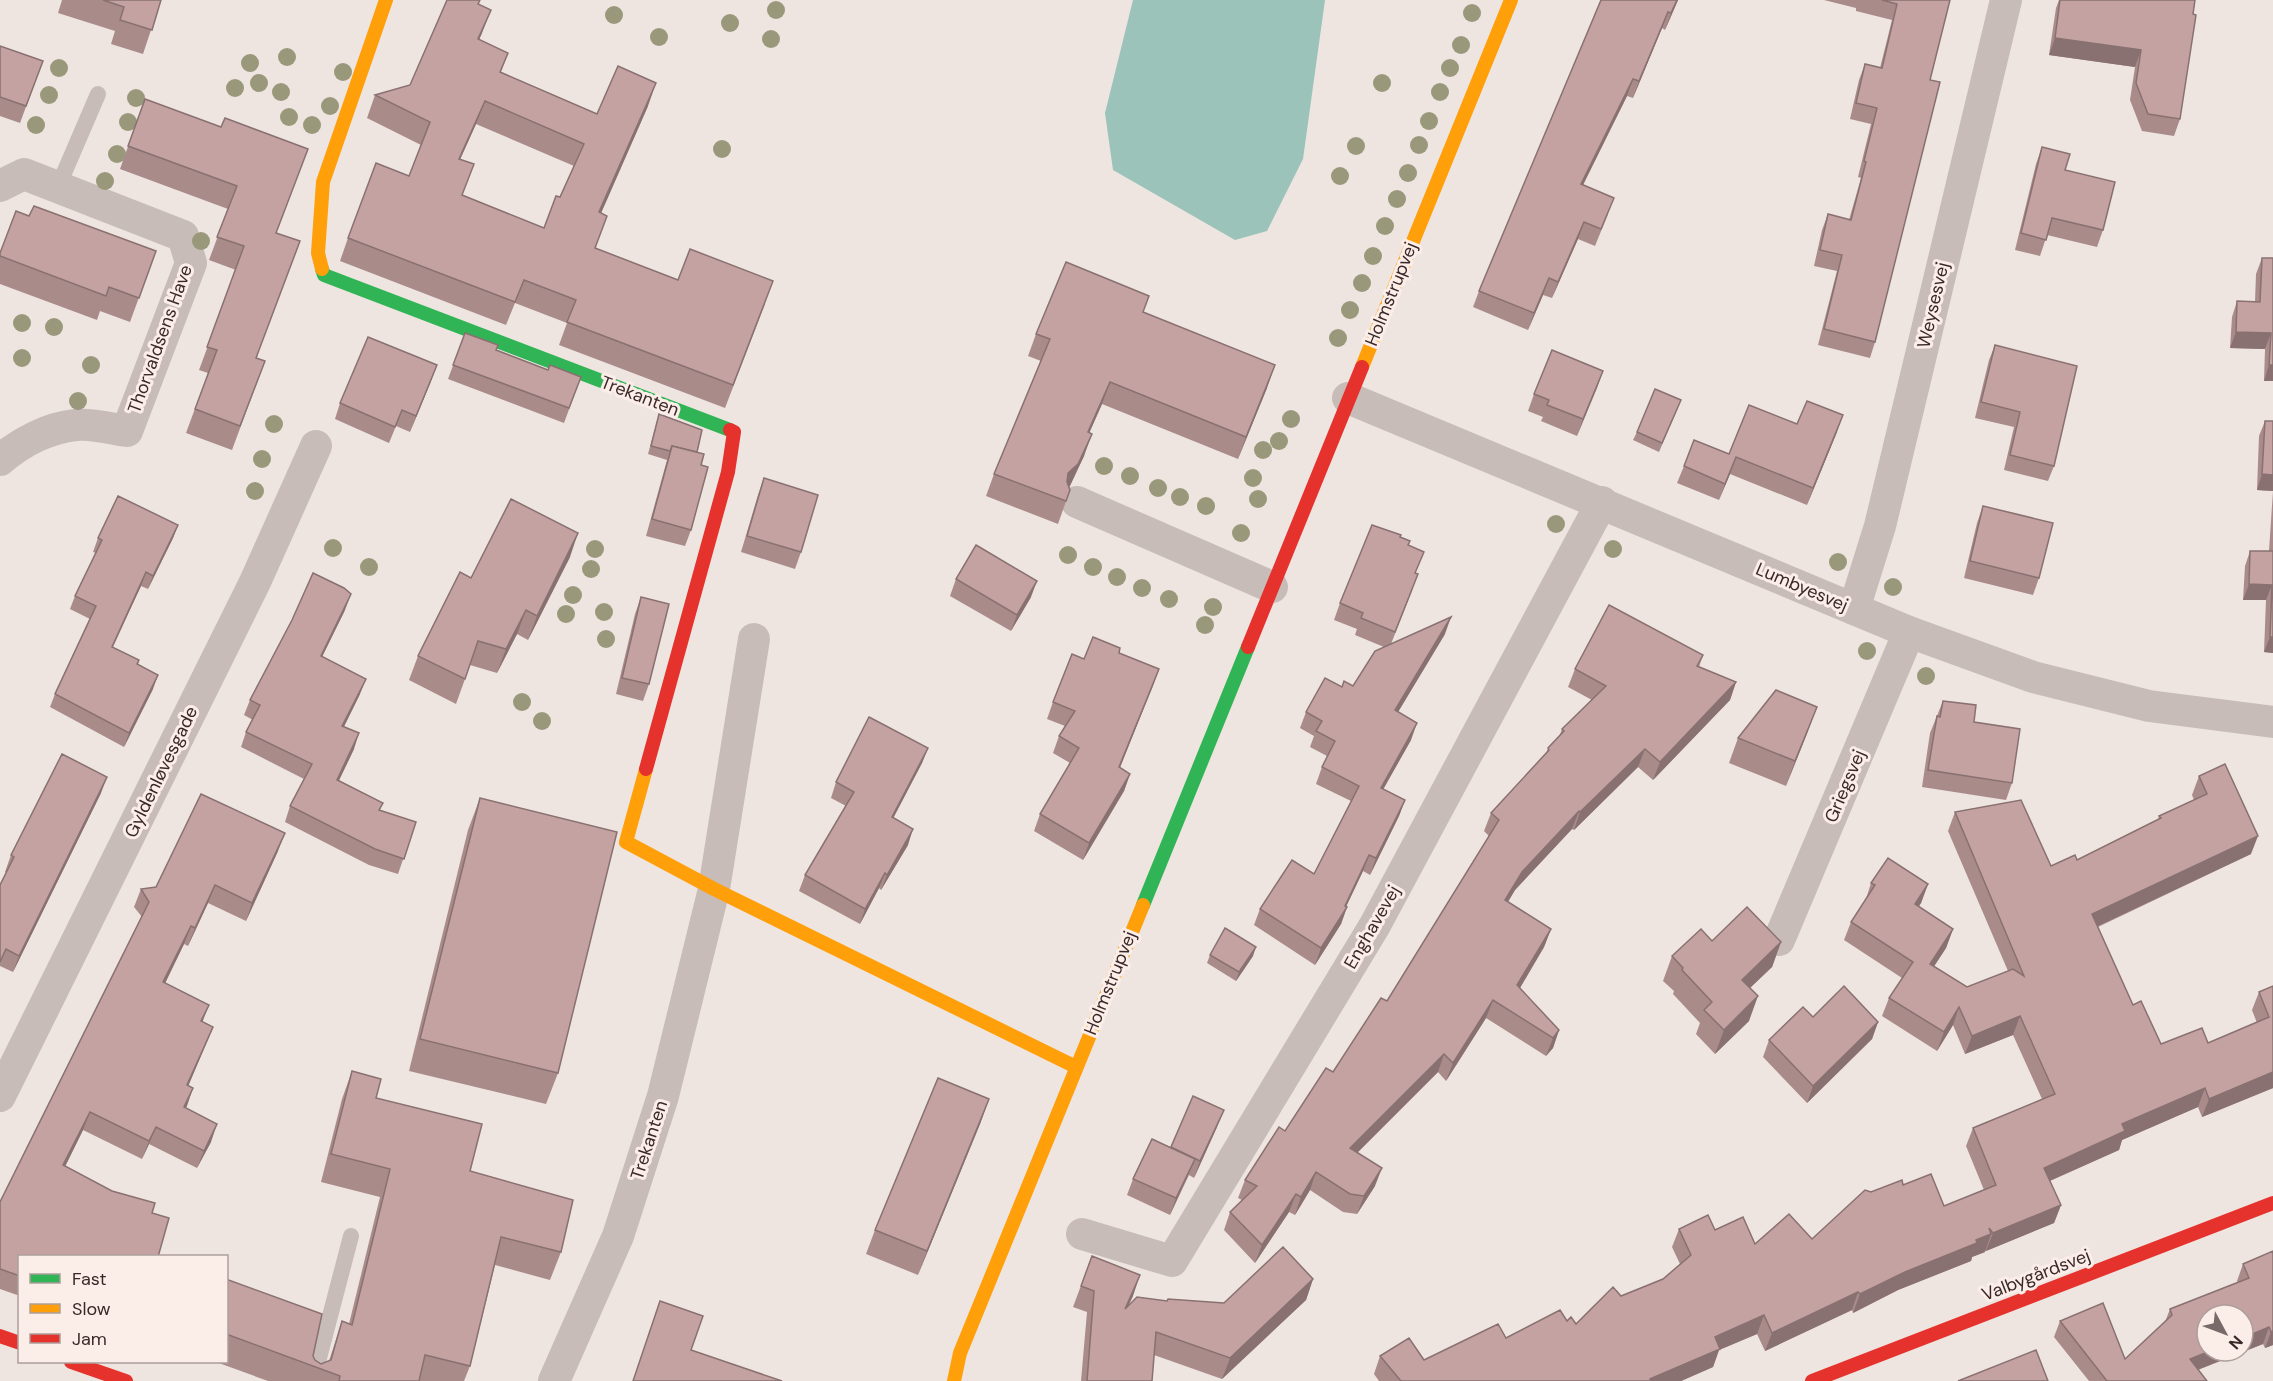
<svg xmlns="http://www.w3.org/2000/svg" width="2273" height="1381" viewBox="0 0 2273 1381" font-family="'DM Sans',sans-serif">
<rect width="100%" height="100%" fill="#eee5e1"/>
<polygon fill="#9bc3b9" points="1133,0 1325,0 1303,159 1267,231 1235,240 1113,170 1105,113"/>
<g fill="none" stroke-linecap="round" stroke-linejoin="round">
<g stroke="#c8bcb9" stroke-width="16">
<polyline points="58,187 98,94"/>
<polyline points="313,1381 351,1236"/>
</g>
<g stroke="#c8bcb9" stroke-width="32">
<path d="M 0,186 L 24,174 L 183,236 L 191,263 L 127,431 C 112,429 92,423 76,425 C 48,428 21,442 0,460"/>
<polyline points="1348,398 1909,632 2033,677 2149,706 2273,722"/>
<polyline points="1077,502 1272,587"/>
<polyline points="1854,609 1880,526 2006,0"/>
<polyline points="1779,940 1909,632"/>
<polyline points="0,1096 255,582 316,446"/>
<polyline points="1082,1234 1172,1261 1375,925 1602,502"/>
<polyline points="554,1381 618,1236 663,1096 714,889 754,639"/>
</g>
<g stroke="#30b455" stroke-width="14">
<polyline points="322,269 324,275 730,430"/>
<polyline points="1143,905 1248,647"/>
</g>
<g stroke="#ff9f0a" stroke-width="14">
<polyline points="322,269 318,253 323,182 386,0"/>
<polyline points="1362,367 1511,0"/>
<polyline points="646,769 626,842 714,889 1076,1067"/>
<polyline points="954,1381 960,1353 1143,905"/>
</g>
<g stroke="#e5322d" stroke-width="14">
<polyline points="1248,647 1362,367"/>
<polyline points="646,769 728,472 734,432 730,430"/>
<polyline points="0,1336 20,1343"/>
<polyline points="71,1362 126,1381"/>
<polyline points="1812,1381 2273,1203"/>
</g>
</g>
<g fill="#99987b">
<circle cx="776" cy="10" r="9"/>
<circle cx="1472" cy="13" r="9"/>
<circle cx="614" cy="15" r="9"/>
<circle cx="730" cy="23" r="9"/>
<circle cx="659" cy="37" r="9"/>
<circle cx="771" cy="39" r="9"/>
<circle cx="1461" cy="45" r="9"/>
<circle cx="287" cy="57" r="9"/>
<circle cx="250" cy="63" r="9"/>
<circle cx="59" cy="68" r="9"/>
<circle cx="1450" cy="68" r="9"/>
<circle cx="343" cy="72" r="9"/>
<circle cx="259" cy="83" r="9"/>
<circle cx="1382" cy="83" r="9"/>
<circle cx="235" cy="88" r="9"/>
<circle cx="281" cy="92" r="9"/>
<circle cx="1440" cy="92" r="9"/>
<circle cx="49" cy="95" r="9"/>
<circle cx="136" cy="98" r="9"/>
<circle cx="330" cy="106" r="9"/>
<circle cx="289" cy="117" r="9"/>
<circle cx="1429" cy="121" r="9"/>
<circle cx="128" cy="122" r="9"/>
<circle cx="36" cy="125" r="9"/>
<circle cx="312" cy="125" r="9"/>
<circle cx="1419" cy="145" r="9"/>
<circle cx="1356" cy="146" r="9"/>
<circle cx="722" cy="149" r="9"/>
<circle cx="117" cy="154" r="9"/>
<circle cx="1408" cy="173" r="9"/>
<circle cx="1340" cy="176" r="9"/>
<circle cx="105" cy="181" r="9"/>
<circle cx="1397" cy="199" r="9"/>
<circle cx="1385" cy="226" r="9"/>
<circle cx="201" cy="241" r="9"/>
<circle cx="1373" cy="256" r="9"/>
<circle cx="1362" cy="283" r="9"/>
<circle cx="1350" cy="310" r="9"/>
<circle cx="22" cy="323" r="9"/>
<circle cx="54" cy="327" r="9"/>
<circle cx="1338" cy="338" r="9"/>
<circle cx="22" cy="358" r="9"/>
<circle cx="91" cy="365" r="9"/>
<circle cx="78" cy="401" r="9"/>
<circle cx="1291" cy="419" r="9"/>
<circle cx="274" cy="424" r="9"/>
<circle cx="1279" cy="441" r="9"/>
<circle cx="1263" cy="450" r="9"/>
<circle cx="262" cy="459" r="9"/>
<circle cx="1104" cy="466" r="9"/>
<circle cx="1130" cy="476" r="9"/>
<circle cx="1253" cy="478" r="9"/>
<circle cx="1158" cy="488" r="9"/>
<circle cx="255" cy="491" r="9"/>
<circle cx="1180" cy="497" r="9"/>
<circle cx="1258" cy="499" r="9"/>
<circle cx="1206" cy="506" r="9"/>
<circle cx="1556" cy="524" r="9"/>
<circle cx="1241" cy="533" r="9"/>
<circle cx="333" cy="548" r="9"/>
<circle cx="595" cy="549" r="9"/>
<circle cx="1613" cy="549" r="9"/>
<circle cx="1068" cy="555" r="9"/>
<circle cx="1838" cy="562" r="9"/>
<circle cx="369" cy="567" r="9"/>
<circle cx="1093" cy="567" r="9"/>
<circle cx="591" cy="569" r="9"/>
<circle cx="1117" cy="577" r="9"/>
<circle cx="1893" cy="587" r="9"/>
<circle cx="1142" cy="588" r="9"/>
<circle cx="573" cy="595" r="9"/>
<circle cx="1169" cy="599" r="9"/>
<circle cx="1213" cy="607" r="9"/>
<circle cx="604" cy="612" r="9"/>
<circle cx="566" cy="614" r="9"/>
<circle cx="1205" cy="625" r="9"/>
<circle cx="606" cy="639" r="9"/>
<circle cx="1867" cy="651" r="9"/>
<circle cx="1926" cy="676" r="9"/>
<circle cx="522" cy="702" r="9"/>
<circle cx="542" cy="721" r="9"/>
</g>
<g fill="#a98b8a" fill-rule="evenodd">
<polygon points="62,0 161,0 143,54 111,44 115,31 58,13"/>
<polygon points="1601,0 1678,0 1665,30 1662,28 1633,98 1627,96 1583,185 1608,214 1595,246 1578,239 1552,298 1543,295 1528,330 1473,307 1479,291"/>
<polygon points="1824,0 1950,0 1930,80 1875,342 1870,358 1818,345 1837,271 1814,266 1822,230 1828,214 1849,220 1861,178 1858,177 1871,124 1850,119 1859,80 1865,64 1880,68 1892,20 1856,11 1856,8"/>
<polygon points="2059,0 2195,0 2180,119 2174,136 2142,131 2130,100 2135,67 2049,55 2056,8"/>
<path d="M 479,5 L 482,33 L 479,40 L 508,53 L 501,72 L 597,114 L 648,106 L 601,213 L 596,248 L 678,280 L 765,304 L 725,408 L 559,345 L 567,323 L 515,303 L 506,325 L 340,261 L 348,238 L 409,176 L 421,145 L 367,118 L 375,95 L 410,85 ZM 476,124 L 574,166 L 560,197 L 544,228 L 462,196 L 460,159 Z"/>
<polygon points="0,46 43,61 20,123 0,116"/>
<polygon points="145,99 221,127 277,233 257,358 265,361 232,450 186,433 208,373 199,370 236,270 209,260 228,209 120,169"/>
<polygon points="2042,147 2065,170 2103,230 2097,247 2047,235 2040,256 2015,250 2036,164"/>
<polygon points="29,216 156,251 130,322 100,311 97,320 0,284 0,253"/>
<polygon points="2262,258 2273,258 2273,381 2264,381 2265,349 2230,348 2232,317 2237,301 2255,302 2256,274"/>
<polygon points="1144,312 1267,388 1238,459 1102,404 1089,433 1084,456 1069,487 1070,490 1058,524 986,496 994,474 1041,361 1028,356 1036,334"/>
<polygon points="465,333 496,350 548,370 581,377 564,423 448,379"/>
<polygon points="1995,345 2054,466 2048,481 2004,470 2014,427 1975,418 1989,360"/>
<polygon points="1603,371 1577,436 1541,421 1543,417 1528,411 1534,394"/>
<polygon points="431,381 410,432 396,426 389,443 335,419 340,403"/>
<polygon points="1678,408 1659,452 1633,440 1637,432"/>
<polygon points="659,414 697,452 701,465 691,530 685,546 646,536 667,460 648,454"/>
<polygon points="2265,421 2273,421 2273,653 2264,652 2266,600 2243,600 2245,566 2250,551 2269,551 2273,491 2257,490 2259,436"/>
<polygon points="1797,424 1837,432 1807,505 1730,474 1719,500 1677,483 1684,466 1729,454"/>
<polygon points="764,478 801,552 795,569 741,552 758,495"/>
<polygon points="1983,506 2039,578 2033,595 1964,578 1977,523"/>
<polygon points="178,525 173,538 148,589 141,586 113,647 139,660 138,665 153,689 124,747 50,707 55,694 90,619 70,609 75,596 96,553 93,552 98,538"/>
<polygon points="1400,537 1408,545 1416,573 1412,591 1391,644 1445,634 1398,712 1411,740 1383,789 1405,800 1399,816 1370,875 1363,871 1346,907 1347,907 1341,924 1315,965 1254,925 1260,909 1314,874 1351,801 1316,784 1322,767 1327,756 1310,747 1314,736 1300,728 1306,712 1342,687 1353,686 1384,647 1355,635 1357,629 1334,620 1340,603"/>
<polygon points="570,557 528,640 517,634 497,673 470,665 456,704 409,680 418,656 471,578"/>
<polygon points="956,579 1031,597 1011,631 950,596"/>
<polygon points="641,597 649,684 643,701 616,694 635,614"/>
<polygon points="345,610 322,657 360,694 344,726 354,749 339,780 383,803 380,810 416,822 398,874 369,865 285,822 290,806 304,779 241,747 246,732 253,720 244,715 250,700"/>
<polygon points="1119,653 1159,669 1120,768 1130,774 1124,791 1083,860 1034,831 1040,814 1070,763 1053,753 1059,736 1065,726 1047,719 1053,702 1084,659"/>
<polygon points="1703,655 1699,667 1736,682 1730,700 1653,780 1638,767 1574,830 1572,829 1515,890 1508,902 1551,929 1544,947 1520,988 1559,1030 1553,1048 1546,1056 1486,1018 1446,1081 1438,1072 1358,1152 1375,1186 1357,1214 1343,1212 1310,1190 1295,1215 1289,1212 1255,1263 1224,1230 1230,1212 1242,1200 1238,1198 1245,1180 1333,1072 1387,1001 1489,836 1484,831 1491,813 1546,754 1548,748 1559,737 1562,729 1592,700 1568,687 1575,669"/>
<polygon points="1943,701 1974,722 2012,783 2006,800 1922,787 1930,733"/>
<polygon points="1808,731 1786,786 1729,763 1738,738"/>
<polygon points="928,748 922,763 893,818 908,845 881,890 879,888 860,924 799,891 805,875 846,806 831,798 836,782"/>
<polygon points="2199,776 2251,854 2098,927 2133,1005 2161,1044 2208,1043 2257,1023 2252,1010 2259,992 2273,986 2273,1088 2202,1117 2198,1107 2122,1140 2119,1150 2050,1181 2061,1205 2054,1223 1986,1251 1985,1250 1985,1252 1972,1257 1971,1261 1898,1290 1853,1313 1852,1310 1765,1351 1757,1334 1719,1350 1713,1367 1681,1381 1379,1381 1374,1374 1380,1356 1424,1360 1567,1321 1576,1324 1621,1296 1663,1279 1680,1264 1672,1247 1679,1229 1715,1230 1755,1244 1812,1239 1871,1192 1903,1185 1944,1206 1984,1190 1966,1146 1973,1128 2042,1099 2013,1035 1965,1054 1953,1025 1937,1051 1882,1016 1889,998 1902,978 1844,940 1851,922 1866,899 1871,883 1928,884 1921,903 1918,907 1953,929 1946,948 1934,966 1967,987 2008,971 1948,831 1955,812 2051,866 2077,860 2158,820 2159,816 2194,800 2192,795"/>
<polygon points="101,793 13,972 0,966 0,885 6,872 5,872 11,855"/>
<polygon points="480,798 558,1073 546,1104 409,1071 468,830"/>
<polygon points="278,851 246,921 208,903 188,946 184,944 165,983 203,1022 213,1027 206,1044 188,1086 186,1108 211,1142 197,1168 149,1144 142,1159 83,1130 20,1257 20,1296 0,1289 0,1202 142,917 134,907 141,889 156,887"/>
<polygon points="1712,941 1781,942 1772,967 1750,988 1749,1021 1715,1054 1696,1034 1700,1023 1673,994 1674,991 1663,981 1672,956"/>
<polygon points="1210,955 1253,956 1236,981 1207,963"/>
<polygon points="1813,1017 1878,1022 1872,1039 1807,1103 1763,1057 1769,1040"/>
<polygon points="352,1071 376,1098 470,1171 561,1252 550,1280 495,1265 470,1366 464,1381 268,1381 216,1362 226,1362 226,1279 313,1356 315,1360 321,1364 329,1361 342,1321 349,1324 380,1197 321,1182 342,1099"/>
<polygon points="989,1099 980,1124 918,1275 866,1254 875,1230"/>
<polygon points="1217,1127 1194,1178 1189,1175 1170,1215 1127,1195 1133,1179 1170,1147"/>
<polygon points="2273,1251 2273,1345 2265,1348 2263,1344 2198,1370 2207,1381 2089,1381 2054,1337 2060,1321 2125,1359 2165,1322 2170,1309 2238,1283 2237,1281 2243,1264"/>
<polygon points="1092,1256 1133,1296 1128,1305 1167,1301 1224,1303 1313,1279 1306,1300 1222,1379 1154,1355 1152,1381 1081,1381 1087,1312 1073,1307"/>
</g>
<g fill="#897171">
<polygon points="1677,0 1678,0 1665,30 1671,13"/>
<polygon points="491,10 482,33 469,62 478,39"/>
<polygon points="1668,12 1662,28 1633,98 1639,81"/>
<polygon points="2055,38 2141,50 2135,67 2049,55"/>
<polygon points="1633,79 1627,96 1575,201 1581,184"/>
<polygon points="656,83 648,106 591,236 599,212"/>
<polygon points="485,101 476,124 450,182 459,159"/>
<polygon points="1584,222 1578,239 1552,298 1558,282"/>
<polygon points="1549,278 1543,295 1528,330 1534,313"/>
<polygon points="2236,332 2271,333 2265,349 2230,348"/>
<polygon points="437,365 431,381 410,432 416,416"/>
<polygon points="1275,365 1267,388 1238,459 1246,437"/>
<polygon points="2269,365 2273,365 2273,381 2264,381"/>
<polygon points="1603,371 1597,388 1577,436 1583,419"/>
<polygon points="1110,382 1102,404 1080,454 1088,432"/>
<polygon points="1843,415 1837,432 1807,505 1813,488"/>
<polygon points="1092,434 1084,456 1070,486 1060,495 1068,473"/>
<polygon points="1736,457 1730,474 1719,500 1725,484"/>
<polygon points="2262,474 2273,475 2273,491 2257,490"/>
<polygon points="178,525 173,538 148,589 153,576"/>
<polygon points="578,533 570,557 528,640 537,616"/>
<polygon points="146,572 141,586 106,660 112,647"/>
<polygon points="1037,581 1031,597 1011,631 1017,615"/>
<polygon points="2249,584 2272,585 2266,600 2243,600"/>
<polygon points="351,594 345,610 315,671 321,656"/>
<polygon points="526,610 517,634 497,673 506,649"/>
<polygon points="1451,617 1445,634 1389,727 1395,710"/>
<polygon points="2270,637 2273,637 2273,653 2264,652"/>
<polygon points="1159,669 1153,686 1113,784 1119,767"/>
<polygon points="158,675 153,689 124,747 129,733"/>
<polygon points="366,679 360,694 337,741 342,726"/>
<polygon points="1736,682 1730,700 1653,780 1660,762"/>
<polygon points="1817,707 1808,731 1786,786 1795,761"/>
<polygon points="1417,723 1411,740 1375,804 1381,788"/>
<polygon points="359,733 354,749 332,795 337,780"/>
<polygon points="928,748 922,763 886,832 892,817"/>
<polygon points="1645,749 1638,767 1574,830 1580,812"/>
<polygon points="1130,774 1124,791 1083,860 1089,843"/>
<polygon points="107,777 101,793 13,972 19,956"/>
<polygon points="1405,800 1399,816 1370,875 1376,858"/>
<polygon points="1579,811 1572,829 1515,890 1498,918 1505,900 1522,872"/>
<polygon points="913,829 908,845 881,890 887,875"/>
<polygon points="285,833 278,851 246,921 252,903"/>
<polygon points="2258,836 2251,854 2085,932 2092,914"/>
<polygon points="1369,855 1363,871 1341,917 1347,907 1341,924 1315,965 1321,948 1345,906"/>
<polygon points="885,873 879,888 860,924 865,909"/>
<polygon points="1928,884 1921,903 1908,923 1915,904"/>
<polygon points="215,885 208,903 188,946 195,928"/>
<polygon points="191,926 184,944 157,1000 163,982"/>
<polygon points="1551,929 1544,947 1511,1003 1517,985"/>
<polygon points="1953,929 1946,948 1924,982 1930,964"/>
<polygon points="1781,942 1772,967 1733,1004 1742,980"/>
<polygon points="1256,947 1253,956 1236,981 1239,972"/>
<polygon points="1758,996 1749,1021 1715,1054 1724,1030"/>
<polygon points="1493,1000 1486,1018 1446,1081 1453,1063"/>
<polygon points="209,1005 202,1023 201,1021"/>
<polygon points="1959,1007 1953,1025 1937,1051 1944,1032"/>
<polygon points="2020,1016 2013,1035 1965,1054 1972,1036"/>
<polygon points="1878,1022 1872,1039 1807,1103 1813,1086"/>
<polygon points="213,1027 206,1044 181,1103 187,1085"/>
<polygon points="1559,1030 1553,1048 1546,1056 1553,1038"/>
<polygon points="1444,1054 1438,1072 1344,1166 1350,1148"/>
<polygon points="2273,1072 2273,1088 2202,1117 2209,1099"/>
<polygon points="193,1088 187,1106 177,1125 184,1107"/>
<polygon points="2205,1088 2198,1107 2122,1140 2119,1150 2038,1186 2044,1168 2122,1124"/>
<polygon points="989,1099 980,1124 918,1275 927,1251"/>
<polygon points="1224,1110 1217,1127 1194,1178 1200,1161"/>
<polygon points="90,1112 83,1130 57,1183 63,1165"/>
<polygon points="217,1124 211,1142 197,1168 204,1151"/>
<polygon points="156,1127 149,1144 142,1159 149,1141"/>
<polygon points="1195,1159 1188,1175 1170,1215 1176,1198"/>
<polygon points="1382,1168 1375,1186 1357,1214 1364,1196"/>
<polygon points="1316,1172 1310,1190 1295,1215 1301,1197"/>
<polygon points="1296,1194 1289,1212 1255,1263 1262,1245"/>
<polygon points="2061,1205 2054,1223 1986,1251 1993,1233"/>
<polygon points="1991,1234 1985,1252 1972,1257 1971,1261 1898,1290 1853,1313 1860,1294 1905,1272"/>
<polygon points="1140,1275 1133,1296 1117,1330 1125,1309"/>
<polygon points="1313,1279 1306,1300 1222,1379 1230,1358"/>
<polygon points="1858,1292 1852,1310 1765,1351 1772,1333"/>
<polygon points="1764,1315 1757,1334 1719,1350 1713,1367 1681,1381 1649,1381 1650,1379 1715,1337"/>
<polygon points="2269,1327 2263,1344 2184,1375 2190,1359 2210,1351 2243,1351 2243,1338"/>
<polygon points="2273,1331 2273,1345 2265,1348 2271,1332"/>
</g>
<g fill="#c4a2a1" stroke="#897171" stroke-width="1.5" fill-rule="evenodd">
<polygon points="103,0 161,0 152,30 120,20 124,7"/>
<path d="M 447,0 L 480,0 L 478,4 L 491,10 L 478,39 L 508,53 L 500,72 L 597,114 L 618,66 L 656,83 L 599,212 L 607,216 L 595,248 L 678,280 L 690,249 L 773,281 L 733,385 L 567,322 L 576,300 L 524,280 L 515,302 L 348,238 L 376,163 L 409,176 L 430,122 L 375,95 L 410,85 ZM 485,101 L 584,144 L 560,197 L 556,196 L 544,228 L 462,195 L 474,164 L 459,159 Z"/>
<polygon points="1601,0 1677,0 1671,13 1668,12 1639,81 1633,79 1581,184 1614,198 1601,229 1584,222 1558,282 1549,278 1534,313 1479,291"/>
<polygon points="1882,0 1950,0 1930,80 1940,82 1875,342 1824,329 1842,255 1820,250 1828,214 1851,220 1866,162 1864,161 1877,108 1856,103 1865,64 1882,68 1897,4"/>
<polygon points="2060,0 2195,0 2193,14 2196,15 2180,119 2148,114 2136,83 2141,50 2055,38"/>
<polygon points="0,46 43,61 26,106 0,97"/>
<polygon points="145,99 221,127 225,118 308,149 276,233 300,241 256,358 265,361 240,426 195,409 217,350 207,347 244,246 217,237 237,186 128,146"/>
<polygon points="2042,147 2070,154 2065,170 2115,182 2103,230 2052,218 2046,240 2021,233"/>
<polygon points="34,206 156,251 139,298 109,287 106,296 0,256 0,253 16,211 29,216"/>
<polygon points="2262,258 2273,258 2273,365 2269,365 2271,333 2236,332 2237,301 2260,302"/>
<polygon points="1066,262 1149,296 1143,312 1275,365 1246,437 1110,382 1088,432 1092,434 1078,464 1068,473 1067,482 1070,490 1066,501 994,474 1050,339 1036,334"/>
<polygon points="465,333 498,345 496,350 548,370 550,365 581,377 569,408 453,365"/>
<polygon points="368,337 437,365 416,416 402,410 395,427 340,403"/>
<polygon points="1995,345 2077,366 2054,466 2010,455 2020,412 1981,402"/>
<polygon points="1552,350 1603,371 1583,419 1547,405 1549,400 1534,394"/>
<polygon points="1655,389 1681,400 1662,443 1637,432"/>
<polygon points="1807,401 1843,415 1813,488 1736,457 1725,484 1684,466 1694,440 1729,454 1749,405 1797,424"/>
<polygon points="659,414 702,430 697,452 672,446 670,451 651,446"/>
<polygon points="2265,421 2273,421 2273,475 2262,474"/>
<polygon points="672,446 704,454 701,465 708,467 691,530 652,519"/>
<polygon points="764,478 818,495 801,552 747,536"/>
<polygon points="118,496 178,525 153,576 146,572 112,647 139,660 137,664 158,675 129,733 55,694 96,606 75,596 102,540 98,538"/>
<polygon points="511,499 578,533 537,616 526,610 506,649 478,641 465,679 418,656 460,572 471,578"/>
<polygon points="1983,506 2053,523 2039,578 1970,561"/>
<polygon points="1372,525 1401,535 1400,537 1410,541 1408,545 1424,552 1415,573 1418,574 1395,632 1361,618 1363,613 1340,603"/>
<polygon points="976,545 1037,581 1017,615 956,579"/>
<polygon points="2250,551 2273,551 2273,637 2270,637 2272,585 2249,584"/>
<polygon points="313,573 344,588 351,594 321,656 366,679 342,726 359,733 337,780 383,803 379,810 416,822 404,859 375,849 290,806 312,764 246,732 260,705 250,700 292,620"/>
<polygon points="641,597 669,604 649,684 622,678"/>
<polygon points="1609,605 1703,655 1697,666 1736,682 1660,762 1645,749 1580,812 1579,811 1522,872 1505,900 1551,929 1517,985 1559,1030 1553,1038 1493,1000 1453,1063 1444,1054 1350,1148 1382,1168 1364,1196 1350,1194 1316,1172 1301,1197 1296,1194 1262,1245 1230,1212 1257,1186 1245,1180 1279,1127 1285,1131 1326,1068 1333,1072 1381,998 1387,1001 1499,820 1491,813 1549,750 1548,748 1564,731 1562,729 1606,686 1575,669"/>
<polygon points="1451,617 1395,710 1417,723 1381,788 1405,800 1376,858 1369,855 1345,906 1347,907 1321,948 1260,909 1292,860 1314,874 1359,786 1322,767 1335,741 1316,731 1322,721 1306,712 1325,678 1342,687 1344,681 1353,686 1375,651"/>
<polygon points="1093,637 1120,648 1119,653 1159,669 1119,767 1130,774 1089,843 1040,814 1079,748 1059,736 1075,711 1053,702 1072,654 1084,659"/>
<polygon points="1776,690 1817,707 1795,761 1738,738"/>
<polygon points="1943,701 1976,705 1974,722 2020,729 2012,783 1928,770 1937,716 1940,717"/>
<polygon points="869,717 928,748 892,817 913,829 887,875 885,873 865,909 805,875 854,792 836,782"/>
<polygon points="62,754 107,777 19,956 6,949 0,962 0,885 14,857 11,855"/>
<polygon points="2225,764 2258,836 2092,914 2133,1005 2141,1001 2161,1044 2202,1028 2208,1043 2269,1017 2259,992 2273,986 2273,1072 2209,1099 2205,1088 2122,1124 2125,1131 2044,1168 2061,1205 1993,1233 1989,1228 1991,1234 1976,1240 1977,1243 1905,1272 1860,1294 1858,1292 1772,1333 1764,1315 1715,1337 1720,1349 1650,1379 1651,1381 1401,1381 1380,1356 1409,1338 1424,1360 1498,1324 1506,1338 1560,1310 1567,1321 1571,1317 1576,1324 1613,1287 1621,1296 1663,1279 1691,1255 1679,1229 1708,1215 1715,1230 1743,1217 1755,1244 1789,1214 1812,1239 1865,1190 1871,1192 1902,1180 1903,1185 1931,1174 1944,1206 1996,1185 1973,1128 2055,1094 2020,1016 1972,1036 1959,1007 1944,1032 1889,998 1913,962 1851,922 1875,885 1871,883 1888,858 1928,884 1915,904 1953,929 1930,964 1967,987 2013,969 2024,976 1955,812 2021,800 2051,866 2075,855 2077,860 2161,818 2159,816 2207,794 2199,776"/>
<polygon points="201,794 285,833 252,903 215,885 195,928 191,926 163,982 209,1005 201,1021 213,1027 187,1085 193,1088 184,1107 217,1124 204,1151 156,1127 149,1141 90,1112 63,1165 112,1191 155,1203 152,1213 169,1218 158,1257 20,1257 20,1276 0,1269 0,1202 149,902 141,889 156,887"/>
<polygon points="480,798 617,832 558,1073 420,1039"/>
<polygon points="1747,907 1781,942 1742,980 1758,996 1724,1030 1704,1010 1712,1002 1682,970 1683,968 1672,956 1701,929 1712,941"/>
<polygon points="1225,928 1256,947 1239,972 1210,955"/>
<polygon points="1844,986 1878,1022 1813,1086 1769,1040 1803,1007 1813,1017"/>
<polygon points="352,1071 381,1079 376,1098 482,1124 470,1171 573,1200 561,1252 501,1237 470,1366 425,1355 419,1381 339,1381 340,1376 226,1334 226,1279 322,1314 313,1356 315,1360 321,1364 331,1360 342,1321 352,1325 390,1169 331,1154"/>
<polygon points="938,1078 989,1099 927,1251 875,1230"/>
<polygon points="1193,1096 1224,1110 1200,1161 1171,1147"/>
<polygon points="1152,1139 1195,1159 1176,1198 1133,1179"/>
<polygon points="1283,1247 1313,1279 1230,1358 1156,1332 1152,1381 1087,1381 1094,1291 1081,1286 1092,1256 1140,1275 1125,1309 1137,1297 1167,1301 1168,1299 1224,1303"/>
<polygon points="2273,1251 2273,1331 2271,1332 2269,1327 2243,1338 2243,1315 2207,1315 2207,1351 2210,1351 2190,1359 2207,1381 2107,1381 2060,1321 2103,1303 2125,1359 2172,1315 2170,1309 2249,1278 2243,1264"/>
<polygon points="660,1301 703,1316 691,1350 782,1381 633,1381"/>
<polygon points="2036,1350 2048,1381 1958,1381"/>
</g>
<g text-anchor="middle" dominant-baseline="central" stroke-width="6" stroke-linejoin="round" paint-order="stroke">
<g font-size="18" fill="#392827" stroke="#fbede8">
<text transform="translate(1391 294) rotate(-68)">Holmstrupvej</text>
<text transform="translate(1933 305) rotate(-77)">Weysesvej</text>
<text transform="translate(160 339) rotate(-70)">Thorvaldsens Have</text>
<text transform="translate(640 396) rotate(21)">Trekanten</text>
<text transform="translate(1802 587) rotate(23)">Lumbyesvej</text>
<text transform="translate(161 772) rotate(-64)">Gyldenløvesgade</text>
<text transform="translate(1845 786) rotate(-67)">Griegsvej</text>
<text transform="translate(1372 927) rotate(-60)">Enghavevej</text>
<text transform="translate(1110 983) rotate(-68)">Holmstrupvej</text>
<text transform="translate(649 1140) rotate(-72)">Trekanten</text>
<text transform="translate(2036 1275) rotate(-21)">Valbygårdsvej</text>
</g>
</g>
<rect x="18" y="1255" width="210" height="108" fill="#fbede8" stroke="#ad9e9b" stroke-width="1.5"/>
<rect x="30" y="1274" width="30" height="9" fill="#30b455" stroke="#ad9e9b" stroke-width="1.5"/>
<text x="72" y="1285" font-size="18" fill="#392827">Fast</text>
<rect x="30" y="1304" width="30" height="9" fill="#ff9f0a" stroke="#ad9e9b" stroke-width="1.5"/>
<text x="72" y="1315" font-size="18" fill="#392827">Slow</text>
<rect x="30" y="1334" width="30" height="9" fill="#e5322d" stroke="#ad9e9b" stroke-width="1.5"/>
<text x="72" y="1345" font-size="18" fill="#392827">Jam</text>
<g transform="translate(2225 1333) rotate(131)"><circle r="28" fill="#fbede8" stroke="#ad9e9b" stroke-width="1.5"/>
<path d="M0-4.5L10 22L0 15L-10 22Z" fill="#786a68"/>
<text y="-9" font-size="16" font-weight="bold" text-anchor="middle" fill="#392827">N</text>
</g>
</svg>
